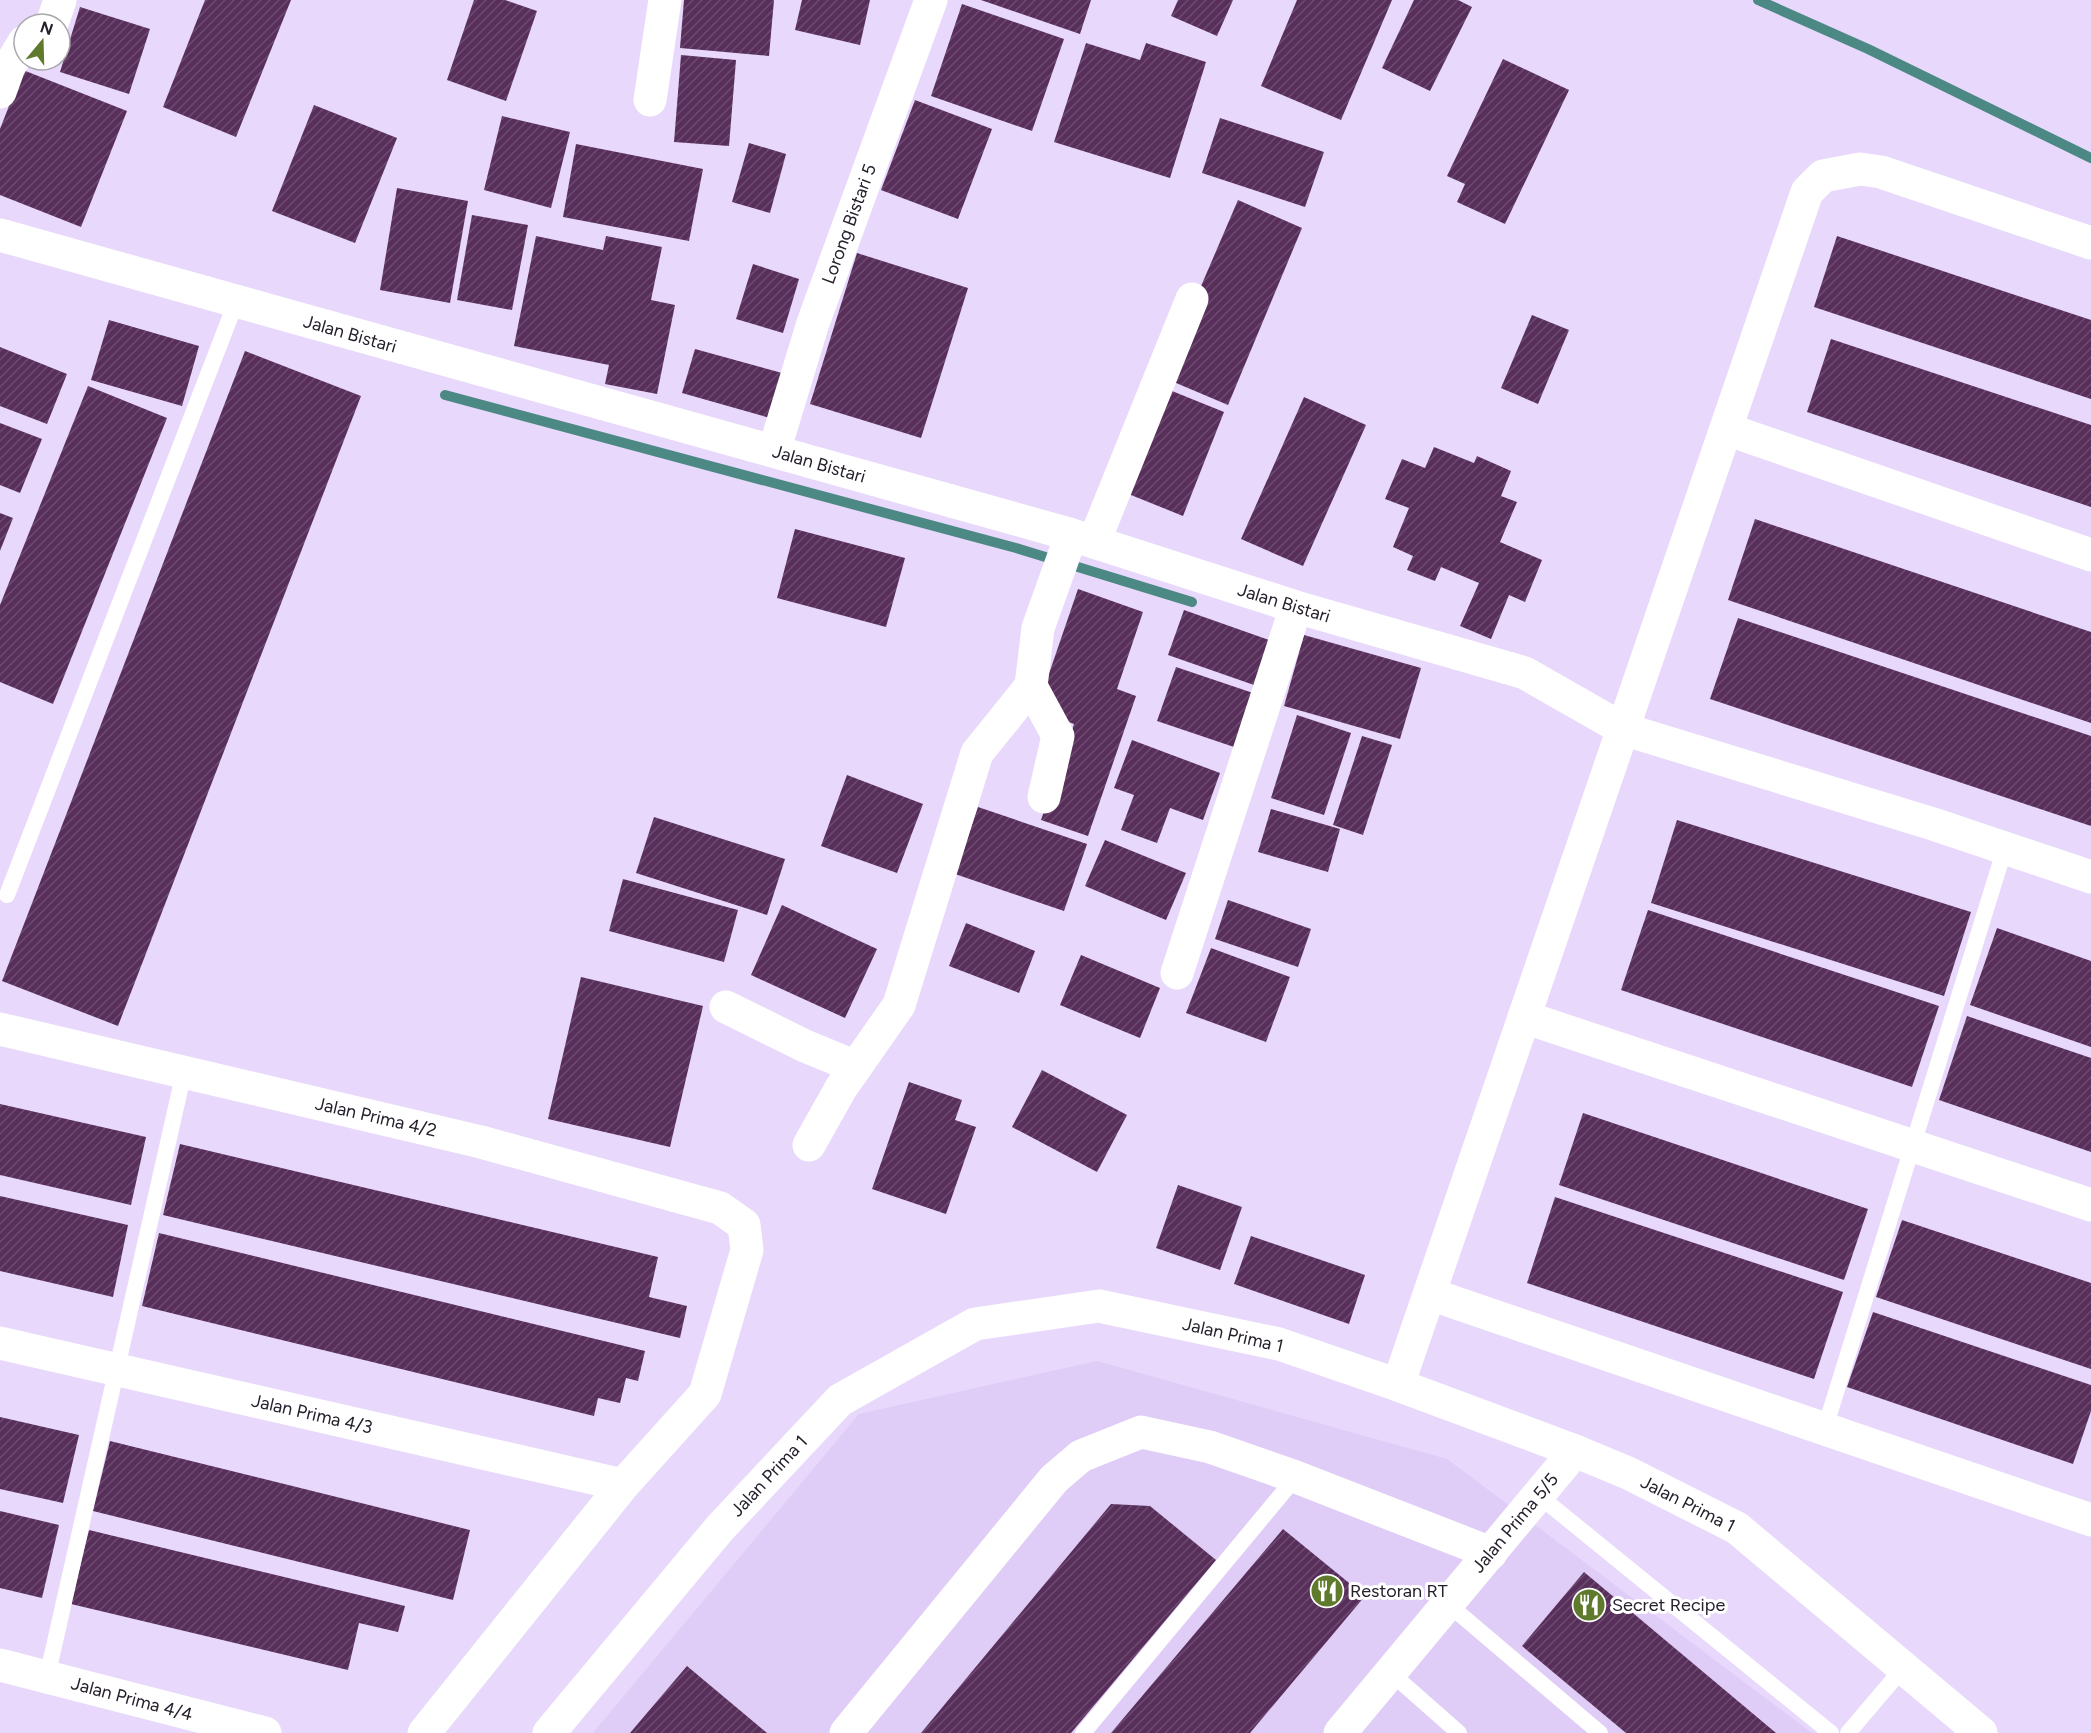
<svg xmlns="http://www.w3.org/2000/svg" width="2091" height="1733" viewBox="0 0 2091 1733" font-family="Figtree,sans-serif">
<defs>
<pattern id="building-hatch" width="6" height="6" patternUnits="userSpaceOnUse" patternTransform="scale(1.5)"><rect width="6" height="6" fill="#582f5a"/><path d="M-1 1l2-2M0 6l6-6M5 7l2-2" fill="none" stroke="#6c4b6e"/></pattern>
</defs>
<rect width="100%" height="100%" fill="#e8d8fc"/>
<polygon fill="#dfccf7" points="1097,1361 1447,1459 1812,1733 593,1733 859,1414"/>
<g fill="none" stroke-linecap="round" stroke-linejoin="round">
<g stroke="#4c8884" stroke-width="10">
<polyline points="1758,0 1868,49 2091,158"/>
<polyline points="445,395 1016,548 1192,602"/>
</g>
</g>
<g fill="url(#building-hatch)">
<polygon points="205,0 291,0 236,137 163,107"/>
<polygon points="474,0 505,0 537,11 506,101 447,80"/>
<polygon points="684,0 774,0 769,56 680,48"/>
<polygon points="802,0 870,0 860,45 795,30"/>
<polygon points="981,0 1091,0 1080,34"/>
<polygon points="1178,0 1233,0 1217,36 1171,16"/>
<polygon points="1297,0 1392,0 1341,120 1261,86"/>
<polygon points="1414,0 1458,0 1472,7 1430,91 1382,68"/>
<polygon points="962,4 1064,39 1032,131 931,96"/>
<polygon points="80,7 150,29 129,94 60,72"/>
<polygon points="1086,43 1140,60 1146,43 1206,62 1170,178 1054,142"/>
<polygon points="681,55 736,60 729,146 674,142"/>
<polygon points="1503,59 1569,90 1505,224 1457,202 1465,184 1447,176"/>
<polygon points="23,70 127,111 81,227 0,195 0,129"/>
<polygon points="915,100 992,129 958,219 881,190"/>
<polygon points="314,105 397,138 355,243 272,211"/>
<polygon points="502,116 570,132 551,208 484,190"/>
<polygon points="1220,118 1324,152 1305,207 1202,173"/>
<polygon points="749,143 786,154 770,213 732,202"/>
<polygon points="576,144 703,169 689,241 563,217"/>
<polygon points="397,188 468,201 450,303 380,290"/>
<polygon points="1238,200 1302,228 1228,405 1162,377"/>
<polygon points="472,215 528,225 512,310 457,300"/>
<polygon points="536,236 603,250 606,236 662,247 651,300 675,305 657,394 605,384 609,365 514,346"/>
<polygon points="1837,236 2091,320 2091,399 1814,307"/>
<polygon points="857,253 968,288 921,438 810,404"/>
<polygon points="753,264 799,279 783,333 736,319"/>
<polygon points="1532,315 1569,330 1538,404 1501,388"/>
<polygon points="109,320 199,346 182,406 91,380"/>
<polygon points="1831,339 2091,425 2091,507 1807,412"/>
<polygon points="0,347 67,374 47,424 0,406"/>
<polygon points="695,349 782,373 770,418 682,393"/>
<polygon points="245,351 361,396 118,1026 2,981"/>
<polygon points="88,386 167,418 53,704 0,682 0,605"/>
<polygon points="1167,389 1224,412 1183,516 1126,493"/>
<polygon points="1304,397 1366,425 1303,566 1241,539"/>
<polygon points="0,423 42,439 20,493 0,485"/>
<polygon points="1434,447 1474,463 1477,456 1511,471 1501,496 1517,502 1500,542 1542,560 1525,602 1509,595 1491,639 1460,626 1479,583 1441,567 1435,581 1407,570 1413,556 1393,547 1409,508 1385,499 1402,459 1425,468"/>
<polygon points="0,513 13,518 0,551"/>
<polygon points="1755,519 2091,632 2091,723 1728,600"/>
<polygon points="795,529 905,558 886,627 777,598"/>
<polygon points="1078,589 1143,612 1117,689 1136,696 1088,836 1041,820 1074,724 1047,714 1041,697"/>
<polygon points="1184,610 1269,640 1254,685 1168,655"/>
<polygon points="1738,618 2091,736 2091,826 1710,699"/>
<polygon points="1304,635 1421,668 1400,739 1284,706"/>
<polygon points="1176,667 1256,694 1237,748 1157,721"/>
<polygon points="1297,715 1351,733 1324,815 1271,798"/>
<polygon points="1362,736 1392,745 1363,835 1333,825"/>
<polygon points="1132,740 1220,773 1203,820 1170,808 1157,843 1121,830 1134,795 1114,788"/>
<polygon points="847,775 923,804 897,873 821,846"/>
<polygon points="978,807 1087,844 1064,911 955,874"/>
<polygon points="1271,809 1340,829 1328,872 1258,852"/>
<polygon points="654,817 785,859 767,915 636,873"/>
<polygon points="1677,820 1971,912 1944,996 1651,903"/>
<polygon points="1105,840 1186,873 1166,920 1085,886"/>
<polygon points="623,879 738,910 724,962 609,931"/>
<polygon points="1228,900 1311,929 1298,967 1215,939"/>
<polygon points="782,905 877,949 845,1018 751,975"/>
<polygon points="1648,910 1939,1006 1912,1087 1621,990"/>
<polygon points="966,923 1035,951 1019,993 949,966"/>
<polygon points="1997,928 2091,961 2091,1047 1970,1005"/>
<polygon points="1211,948 1290,977 1266,1042 1186,1013"/>
<polygon points="1081,955 1160,988 1140,1038 1060,1005"/>
<polygon points="581,977 703,1006 670,1147 548,1119"/>
<polygon points="1967,1016 2091,1058 2091,1152 1939,1100"/>
<polygon points="1042,1070 1127,1115 1097,1172 1012,1127"/>
<polygon points="909,1082 962,1100 955,1120 976,1127 946,1214 872,1189"/>
<polygon points="0,1104 146,1137 131,1205 0,1175"/>
<polygon points="1583,1113 1868,1209 1844,1280 1559,1185"/>
<polygon points="180,1144 658,1257 649,1297 687,1306 680,1338 163,1215"/>
<polygon points="1178,1185 1242,1207 1220,1270 1156,1248"/>
<polygon points="0,1196 128,1225 113,1297 0,1271"/>
<polygon points="1555,1197 1843,1292 1814,1379 1527,1283"/>
<polygon points="1902,1220 2091,1283 2091,1369 1876,1297"/>
<polygon points="159,1233 645,1351 638,1381 626,1378 620,1403 598,1398 594,1416 142,1306"/>
<polygon points="1251,1236 1365,1275 1349,1324 1234,1284"/>
<polygon points="1873,1312 2091,1385 2091,1411 2073,1464 1847,1387"/>
<polygon points="0,1417 79,1435 63,1503 0,1489"/>
<polygon points="110,1441 470,1530 453,1600 93,1511"/>
<polygon points="1111,1504 1150,1506 1216,1560 1071,1733 921,1733"/>
<polygon points="0,1511 59,1525 42,1598 0,1588"/>
<polygon points="1283,1529 1365,1596 1250,1733 1111,1733"/>
<polygon points="89,1530 405,1606 398,1632 359,1623 348,1670 71,1604"/>
<polygon points="1584,1572 1776,1733 1626,1733 1522,1646"/>
<polygon points="687,1666 767,1733 630,1733"/>
</g>
<g fill="none" stroke-linecap="round" stroke-linejoin="round">
<g stroke="#fff" stroke-width="16">
<polyline points="7,895 236,302"/>
<polyline points="1825,1428 2005,848"/>
<polyline points="1538,1495 1831,1733"/>
<polyline points="1448,1604 1600,1733"/>
<polyline points="1391,1673 1459,1733"/>
<polyline points="47,1677 184,1072"/>
<polyline points="1083,1733 1296,1477"/>
<polyline points="1848,1733 1904,1667"/>
</g>
<g stroke="#fff" stroke-width="33">
<polyline points="52,24 60,0"/>
<polyline points="0,92 9,67 24,42"/>
<polyline points="650,100 665,0"/>
<polyline points="0,235 1069,534 1296,607 1525,673 1623,729 1933,824 2091,877"/>
<polyline points="1726,429 2091,555"/>
<polyline points="774,451 813,323 931,0"/>
<polyline points="1094,542 1192,299"/>
<polyline points="1044,797 1058,736 1031,686 1038,628 1067,547 1069,534"/>
<polyline points="1177,973 1296,607"/>
<polyline points="726,1007 805,1046 856,1067"/>
<polyline points="1524,1017 2091,1205"/>
<polyline points="0,1029 481,1142 720,1208 744,1225 747,1250 705,1394 623,1485 424,1733"/>
<polyline points="809,1145 841,1088 899,1005 977,753 1031,686"/>
<polyline points="1430,1294 2091,1520"/>
<polyline points="0,1343 623,1485"/>
<polyline points="1398,1385 1807,192 1823,176 1860,169 1881,172 2091,243"/>
<polyline points="0,1665 265,1733"/>
<polyline points="846,1733 1054,1479 1081,1456 1141,1432 1210,1447 1296,1477 1491,1553"/>
<polyline points="1340,1733 1575,1451"/>
</g>
<polyline stroke="#fff" stroke-width="33" points="549,1733 720,1528 840,1400 975,1324 1099,1306 1279,1344 1398,1385 1575,1451 1628,1473 1737,1528 1981,1733"/>
</g>
<defs>
<symbol id="restaurant-disc" viewBox="-11 -11 22 22"><circle r="9.5" fill="#607a2d" stroke="#fff"/><path d="M-5-6h1v4h1v-4h1v4h1v-4h1v5L-1.5 .5V6h-2V.5L-5-1ZM5-6V6H3V1.5H1.5Q1.5-4 5-6Z" fill="#fff"/></symbol>
</defs>
<g fill-rule="evenodd">
<use href="#restaurant-disc" x="1308" y="1572" width="38" height="38"/>
<use href="#restaurant-disc" x="1570" y="1586" width="38" height="38"/>
</g>
<g text-anchor="middle" dominant-baseline="central" stroke-width="6" stroke-linejoin="round" paint-order="stroke">
<g font-size="18" fill="#26202d" stroke="#fff">
<text transform="translate(849 224) rotate(-70)">Lorong Bistari 5</text>
<text transform="translate(350 334) rotate(16)">Jalan Bistari</text>
<text transform="translate(819 464) rotate(16)">Jalan Bistari</text>
<text transform="translate(1284 603) rotate(17)">Jalan Bistari</text>
<text transform="translate(376 1117) rotate(13)">Jalan Prima 4/2</text>
<text transform="translate(1233 1335) rotate(13)">Jalan Prima 1</text>
<text transform="translate(312 1414) rotate(13)">Jalan Prima 4/3</text>
<text transform="translate(769 1476) rotate(-47)">Jalan Prima 1</text>
<text transform="translate(1688 1504) rotate(27)">Jalan Prima 1</text>
<text transform="translate(1515 1523) rotate(-50)">Jalan Prima 5/5</text>
<text transform="translate(132 1699) rotate(15)">Jalan Prima 4/4</text>
</g>
<g font-size="18" fill="#26202d" stroke="#fff" text-anchor="start">
<text x="1350" y="1591">Restoran RT</text>
<text x="1612" y="1605">Secret Recipe</text>
</g>
</g>
<g transform="translate(42 42) rotate(19)"><circle r="28" fill="#ffffff" stroke="#a8a6ab" stroke-width="1.5"/>
<path d="M0-4.5L10 22L0 15L-10 22Z" fill="#607a2d"/>
<text y="-9" font-size="16" font-weight="bold" text-anchor="middle" fill="#26202d">N</text>
</g>
</svg>
